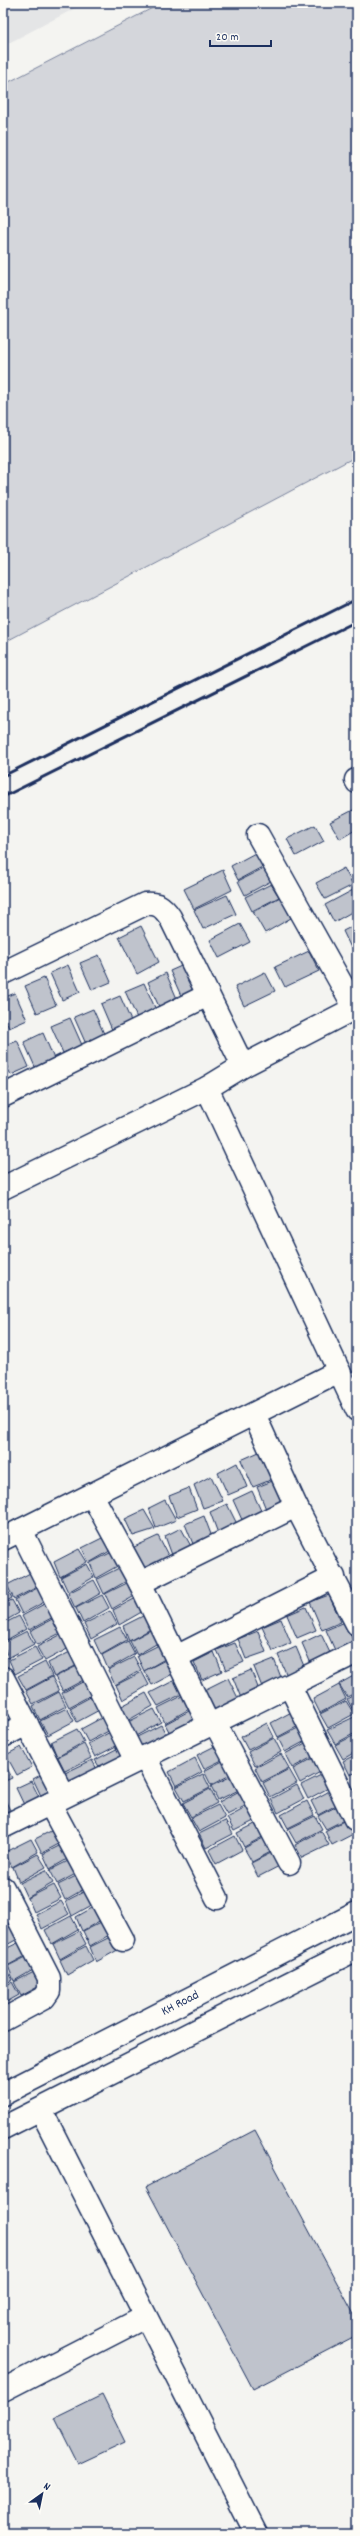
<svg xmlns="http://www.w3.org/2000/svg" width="360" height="2536" viewBox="0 0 360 2536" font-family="Dekko,sans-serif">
<rect width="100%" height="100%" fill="#f4f4f1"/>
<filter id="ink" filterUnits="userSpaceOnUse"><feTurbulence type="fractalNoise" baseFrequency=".025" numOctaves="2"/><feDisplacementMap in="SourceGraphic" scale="8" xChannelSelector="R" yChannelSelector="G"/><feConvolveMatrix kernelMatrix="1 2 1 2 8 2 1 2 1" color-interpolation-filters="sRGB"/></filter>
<g filter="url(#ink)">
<polygon fill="#e4e5e6" points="3,3 85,3 3,46"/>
<polygon fill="#d4d6db" stroke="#78829c" points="162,3 357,3 357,456 3,643 3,85"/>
<g fill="#bfc3cc" stroke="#1b2f5e">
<polygon points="357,808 357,829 340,839 330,822"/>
<polygon points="315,825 324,841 296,856 287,839"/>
<polygon points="257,852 264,866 238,880 231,866"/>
<polygon points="264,868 271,881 245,895 238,881"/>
<polygon points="344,868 353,885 325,899 316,883"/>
<polygon points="223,870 232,890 194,909 184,889"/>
<polygon points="271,884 279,897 252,911 245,897"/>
<polygon points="353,890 357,898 357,909 334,922 325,905"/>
<polygon points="227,895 236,914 203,929 194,910"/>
<polygon points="280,897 291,918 265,933 253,912"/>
<polygon points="240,924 250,942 219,958 210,940"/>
<polygon points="357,924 357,945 351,948 343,931"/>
<polygon points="141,926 159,962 137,974 119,937"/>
<polygon points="309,951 319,971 285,987 275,967"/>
<polygon points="99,955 111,982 92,990 80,963"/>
<polygon points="188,963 200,990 182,998 170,971"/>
<polygon points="68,965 80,992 62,1000 50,973"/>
<polygon points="265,972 275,991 244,1006 235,987"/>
<polygon points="166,973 178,1001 160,1009 148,982"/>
<polygon points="44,978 56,1005 37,1013 25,986"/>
<polygon points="144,983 156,1010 137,1018 125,991"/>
<polygon points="15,993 27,1020 9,1028 3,1015 3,998"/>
<polygon points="120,996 132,1023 113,1032 101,1004"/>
<polygon points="93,1009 105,1036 86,1044 74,1017"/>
<polygon points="70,1018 82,1045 63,1053 51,1026"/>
<polygon points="43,1033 55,1061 36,1069 24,1042"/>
<polygon points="17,1040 29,1067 11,1075 3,1058 3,1046"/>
<polygon points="259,1452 273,1479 253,1487 241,1460"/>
<polygon points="237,1463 247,1487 228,1495 218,1473"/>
<polygon points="211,1476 223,1501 203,1508 194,1485"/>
<polygon points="275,1480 288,1507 268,1514 257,1487"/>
<polygon points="189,1488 197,1509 177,1517 169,1496"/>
<polygon points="252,1491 263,1515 243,1522 233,1500"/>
<polygon points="165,1500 176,1520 156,1528 149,1508"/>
<polygon points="227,1504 239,1528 219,1536 210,1512"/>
<polygon points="144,1510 155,1529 133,1536 125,1519"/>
<polygon points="204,1516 212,1537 193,1544 185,1524"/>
<polygon points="181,1528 192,1548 172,1555 165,1536"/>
<polygon points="108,1535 115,1548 89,1563 82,1548"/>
<polygon points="158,1536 170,1559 144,1574 132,1548"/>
<polygon points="79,1549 87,1562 60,1577 54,1562"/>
<polygon points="116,1550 123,1563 96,1578 90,1563"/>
<polygon points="87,1564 94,1577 68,1592 61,1577"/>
<polygon points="123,1566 130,1579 104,1594 97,1579"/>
<polygon points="34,1571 41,1585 14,1599 7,1585"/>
<polygon points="94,1580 101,1593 75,1608 68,1593"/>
<polygon points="131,1581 138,1594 112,1609 105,1594"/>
<polygon points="4,1584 12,1598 3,1603 3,1585"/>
<polygon points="41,1586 48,1600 22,1614 15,1600"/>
<polygon points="102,1595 109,1608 83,1623 76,1608"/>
<polygon points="329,1595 341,1622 322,1630 310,1602"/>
<polygon points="138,1597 145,1610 119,1625 113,1610"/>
<polygon points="12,1600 19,1613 3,1622 3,1604"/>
<polygon points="48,1602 55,1616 29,1630 22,1616"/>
<polygon points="306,1607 316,1630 297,1638 287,1615"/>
<polygon points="110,1611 117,1624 91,1639 84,1624"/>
<polygon points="149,1613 156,1626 129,1641 123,1626"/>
<polygon points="19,1616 26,1629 3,1642 3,1624"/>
<polygon points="56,1617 64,1631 37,1645 30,1631"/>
<polygon points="281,1619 291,1643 273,1651 262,1627"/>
<polygon points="345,1622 357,1649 338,1657 326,1630"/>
<polygon points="120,1627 127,1640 101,1655 94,1640"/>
<polygon points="156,1627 163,1640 137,1655 130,1641"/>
<polygon points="27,1631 34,1644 8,1658 3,1643"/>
<polygon points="258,1631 266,1652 246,1659 238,1639"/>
<polygon points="64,1633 71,1647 45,1661 37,1647"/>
<polygon points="321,1634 332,1657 312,1666 302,1643"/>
<polygon points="128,1641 135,1654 108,1669 102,1655"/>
<polygon points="163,1643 170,1656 144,1671 137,1656"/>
<polygon points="235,1643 244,1662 226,1670 217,1650"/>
<polygon points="35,1647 42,1660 15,1674 9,1660"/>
<polygon points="296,1647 306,1671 288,1678 278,1655"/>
<polygon points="74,1650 81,1663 54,1677 48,1663"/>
<polygon points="214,1652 222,1671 202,1680 194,1662"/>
<polygon points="134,1657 141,1670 115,1685 108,1670"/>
<polygon points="171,1657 178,1671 152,1685 144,1671"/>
<polygon points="274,1659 282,1680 262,1687 254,1667"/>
<polygon points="45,1662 52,1676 26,1690 18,1676"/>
<polygon points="81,1664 89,1677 63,1691 55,1677"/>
<polygon points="251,1670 259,1690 241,1698 233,1678"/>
<polygon points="142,1672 149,1685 123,1700 116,1685"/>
<polygon points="357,1674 357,1692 347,1697 339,1684"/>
<polygon points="52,1677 59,1691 33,1704 26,1691"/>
<polygon points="228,1678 240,1702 214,1715 202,1691"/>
<polygon points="88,1679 95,1693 69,1707 62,1693"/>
<polygon points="177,1679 184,1693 158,1706 150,1693"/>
<polygon points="339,1685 346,1699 320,1713 313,1699"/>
<polygon points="59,1692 66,1706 40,1720 33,1706"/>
<polygon points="146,1693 153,1706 127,1721 120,1707"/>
<polygon points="357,1693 357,1711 354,1712 347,1699"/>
<polygon points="96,1694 103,1708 77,1722 70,1708"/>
<polygon points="184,1695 191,1708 165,1723 158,1708"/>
<polygon points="346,1701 354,1714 328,1728 320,1714"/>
<polygon points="67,1708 74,1721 48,1735 40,1721"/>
<polygon points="154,1709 161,1722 134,1737 128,1722"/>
<polygon points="297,1709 304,1723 278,1737 271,1723"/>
<polygon points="191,1710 198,1724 172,1737 165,1724"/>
<polygon points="107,1715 114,1728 88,1742 81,1729"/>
<polygon points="354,1717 357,1723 357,1732 335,1744 327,1730"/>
<polygon points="267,1723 274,1737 248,1750 241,1737"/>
<polygon points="161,1725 168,1738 142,1752 135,1738"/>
<polygon points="304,1725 311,1738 285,1752 278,1738"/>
<polygon points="77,1729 84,1742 57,1757 51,1742"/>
<polygon points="114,1730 122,1743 95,1757 88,1744"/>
<polygon points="357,1734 357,1751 343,1759 335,1745"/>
<polygon points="274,1738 281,1752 255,1766 248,1752"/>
<polygon points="311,1740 318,1754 292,1768 285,1754"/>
<polygon points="223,1742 230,1756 204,1769 197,1755"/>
<polygon points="84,1744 91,1758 65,1771 58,1757"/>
<polygon points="122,1746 129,1759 103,1773 95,1760"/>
<polygon points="21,1747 32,1767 17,1775 6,1755"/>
<polygon points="281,1754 289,1768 262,1782 255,1768"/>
<polygon points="357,1754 357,1772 350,1775 343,1761"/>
<polygon points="319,1755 326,1769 300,1783 293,1769"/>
<polygon points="230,1757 238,1771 211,1785 204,1771"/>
<polygon points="195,1758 202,1772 176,1786 169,1772"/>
<polygon points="3,1760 12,1778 3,1782"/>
<polygon points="92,1760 99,1773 72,1787 65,1773"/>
<polygon points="289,1769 297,1783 270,1797 263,1783"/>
<polygon points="48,1771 58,1792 43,1800 33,1779"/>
<polygon points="327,1772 334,1785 308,1799 301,1785"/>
<polygon points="238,1773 245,1787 218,1800 211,1786"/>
<polygon points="203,1774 210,1788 184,1801 176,1787"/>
<polygon points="31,1781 41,1801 26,1809 16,1788"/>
<polygon points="297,1785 304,1799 278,1813 271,1799"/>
<polygon points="337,1787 344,1801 318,1815 311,1801"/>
<polygon points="245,1788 253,1802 227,1815 219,1802"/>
<polygon points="210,1789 217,1803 191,1817 183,1803"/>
<polygon points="3,1796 14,1818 3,1823"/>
<polygon points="307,1801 314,1815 288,1828 281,1815"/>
<polygon points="345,1802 352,1816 326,1829 318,1816"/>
<polygon points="253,1804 260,1818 234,1831 227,1818"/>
<polygon points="218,1805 225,1818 199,1832 191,1818"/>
<polygon points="315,1816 322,1829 296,1843 288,1829"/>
<polygon points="351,1817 357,1832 332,1845 325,1831"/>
<polygon points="263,1820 270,1833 244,1847 237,1833"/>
<polygon points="225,1821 233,1834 206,1848 199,1834"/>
<polygon points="61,1826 68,1839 42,1853 35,1839"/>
<polygon points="321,1831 329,1845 302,1858 295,1845"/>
<polygon points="271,1834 278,1848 252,1862 244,1848"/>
<polygon points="235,1836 242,1850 216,1864 209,1850"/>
<polygon points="31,1839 38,1852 12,1867 5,1852"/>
<polygon points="69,1841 76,1854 50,1869 43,1854"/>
<polygon points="277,1850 285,1863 258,1877 251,1863"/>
<polygon points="38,1854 46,1867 19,1882 13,1867"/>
<polygon points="76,1857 83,1870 57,1884 50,1870"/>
<polygon points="46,1870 53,1883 27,1898 20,1883"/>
<polygon points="84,1872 91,1885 65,1900 58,1885"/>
<polygon points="54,1885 61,1898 34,1912 28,1898"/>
<polygon points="91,1888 99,1901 72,1916 66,1901"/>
<polygon points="61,1901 69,1914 42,1929 36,1914"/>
<polygon points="101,1903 108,1916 82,1931 76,1917"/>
<polygon points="3,1909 15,1920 3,1927"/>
<polygon points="71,1916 78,1929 52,1944 45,1930"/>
<polygon points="109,1918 116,1931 90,1946 83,1931"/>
<polygon points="16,1923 23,1936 3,1947 3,1930"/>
<polygon points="79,1931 86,1944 60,1959 53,1944"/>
<polygon points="116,1934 123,1947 96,1962 90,1947"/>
<polygon points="26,1939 33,1952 7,1966 3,1958 3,1950"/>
<polygon points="86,1946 93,1960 67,1975 60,1960"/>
<polygon points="34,1953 40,1966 14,1981 8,1966"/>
<polygon points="5,1967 12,1980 3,1985 3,1968"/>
<polygon points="40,1969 47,1982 21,1996 14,1982"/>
<polygon points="12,1982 19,1995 3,2004 3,1987"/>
<polygon points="255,2130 357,2320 357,2335 253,2389 146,2187"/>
<polygon points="102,2395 125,2442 78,2464 55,2418"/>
</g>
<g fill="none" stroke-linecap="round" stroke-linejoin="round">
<defs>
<g id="minor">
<polyline points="356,780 357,782"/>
<polyline points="258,835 355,1008"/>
<path d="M 3,973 L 145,904 C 158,903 162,906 170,917 L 243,1066"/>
<polyline points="357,1007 243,1066 207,1088 357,1410"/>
<polyline points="3,1096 208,995"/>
<polyline points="3,1188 207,1088"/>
<polyline points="254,1414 296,1506 357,1624"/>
<polyline points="92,1495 140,1583 209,1725"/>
<polyline points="21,1530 136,1761"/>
<polyline points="3,1539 339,1371"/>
<polyline points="140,1583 296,1506"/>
<polyline points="176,1657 334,1577"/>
<polyline points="3,1678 64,1796"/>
<polyline points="290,1686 355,1819"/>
<polyline points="215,1723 289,1863"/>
<polyline points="3,1736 27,1724"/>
<polyline points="145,1757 217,1898"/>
<polyline points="50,1804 123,1940"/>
<polyline points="3,1827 357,1652"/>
<polyline points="3,1888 49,1978 49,1991 44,1998 3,2020"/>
<polyline points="41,2110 256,2533"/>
<polyline points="3,2390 145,2317"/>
</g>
<g id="secondary">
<path id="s1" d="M 3,2094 L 357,1913"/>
<polyline points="3,2128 357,1949"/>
</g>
</defs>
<use href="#minor" stroke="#1b2f5e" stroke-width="25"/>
<use href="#secondary" stroke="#1b2f5e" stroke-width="25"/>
<use href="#minor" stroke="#fdfcf7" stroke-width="22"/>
<use href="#secondary" stroke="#fdfcf7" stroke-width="22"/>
<g stroke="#1b2f5e" stroke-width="3">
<polyline points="3,776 357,599"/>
<polyline points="3,797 357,621"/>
</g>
</g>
</g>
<g text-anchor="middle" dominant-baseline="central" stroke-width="3" stroke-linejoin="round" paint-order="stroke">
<g font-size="13" fill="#1b2f5e" stroke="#fdfcf7">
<text stroke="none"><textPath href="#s1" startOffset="199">KH Road</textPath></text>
</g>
</g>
<rect width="360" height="2536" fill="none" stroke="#fdfcf7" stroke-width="16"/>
<rect x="8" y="8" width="344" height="2520" fill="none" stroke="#1b2f5e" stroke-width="1.5" filter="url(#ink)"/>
<g transform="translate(42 2494) rotate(33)" stroke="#fdfcf7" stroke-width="3" paint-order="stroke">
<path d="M0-3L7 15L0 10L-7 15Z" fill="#1b2f5e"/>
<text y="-6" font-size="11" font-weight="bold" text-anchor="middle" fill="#1b2f5e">N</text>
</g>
<path d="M210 40v6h61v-6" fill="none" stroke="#1b2f5e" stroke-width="2"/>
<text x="216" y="40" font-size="12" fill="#1b2f5e" stroke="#fdfcf7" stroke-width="3" paint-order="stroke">20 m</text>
</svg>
